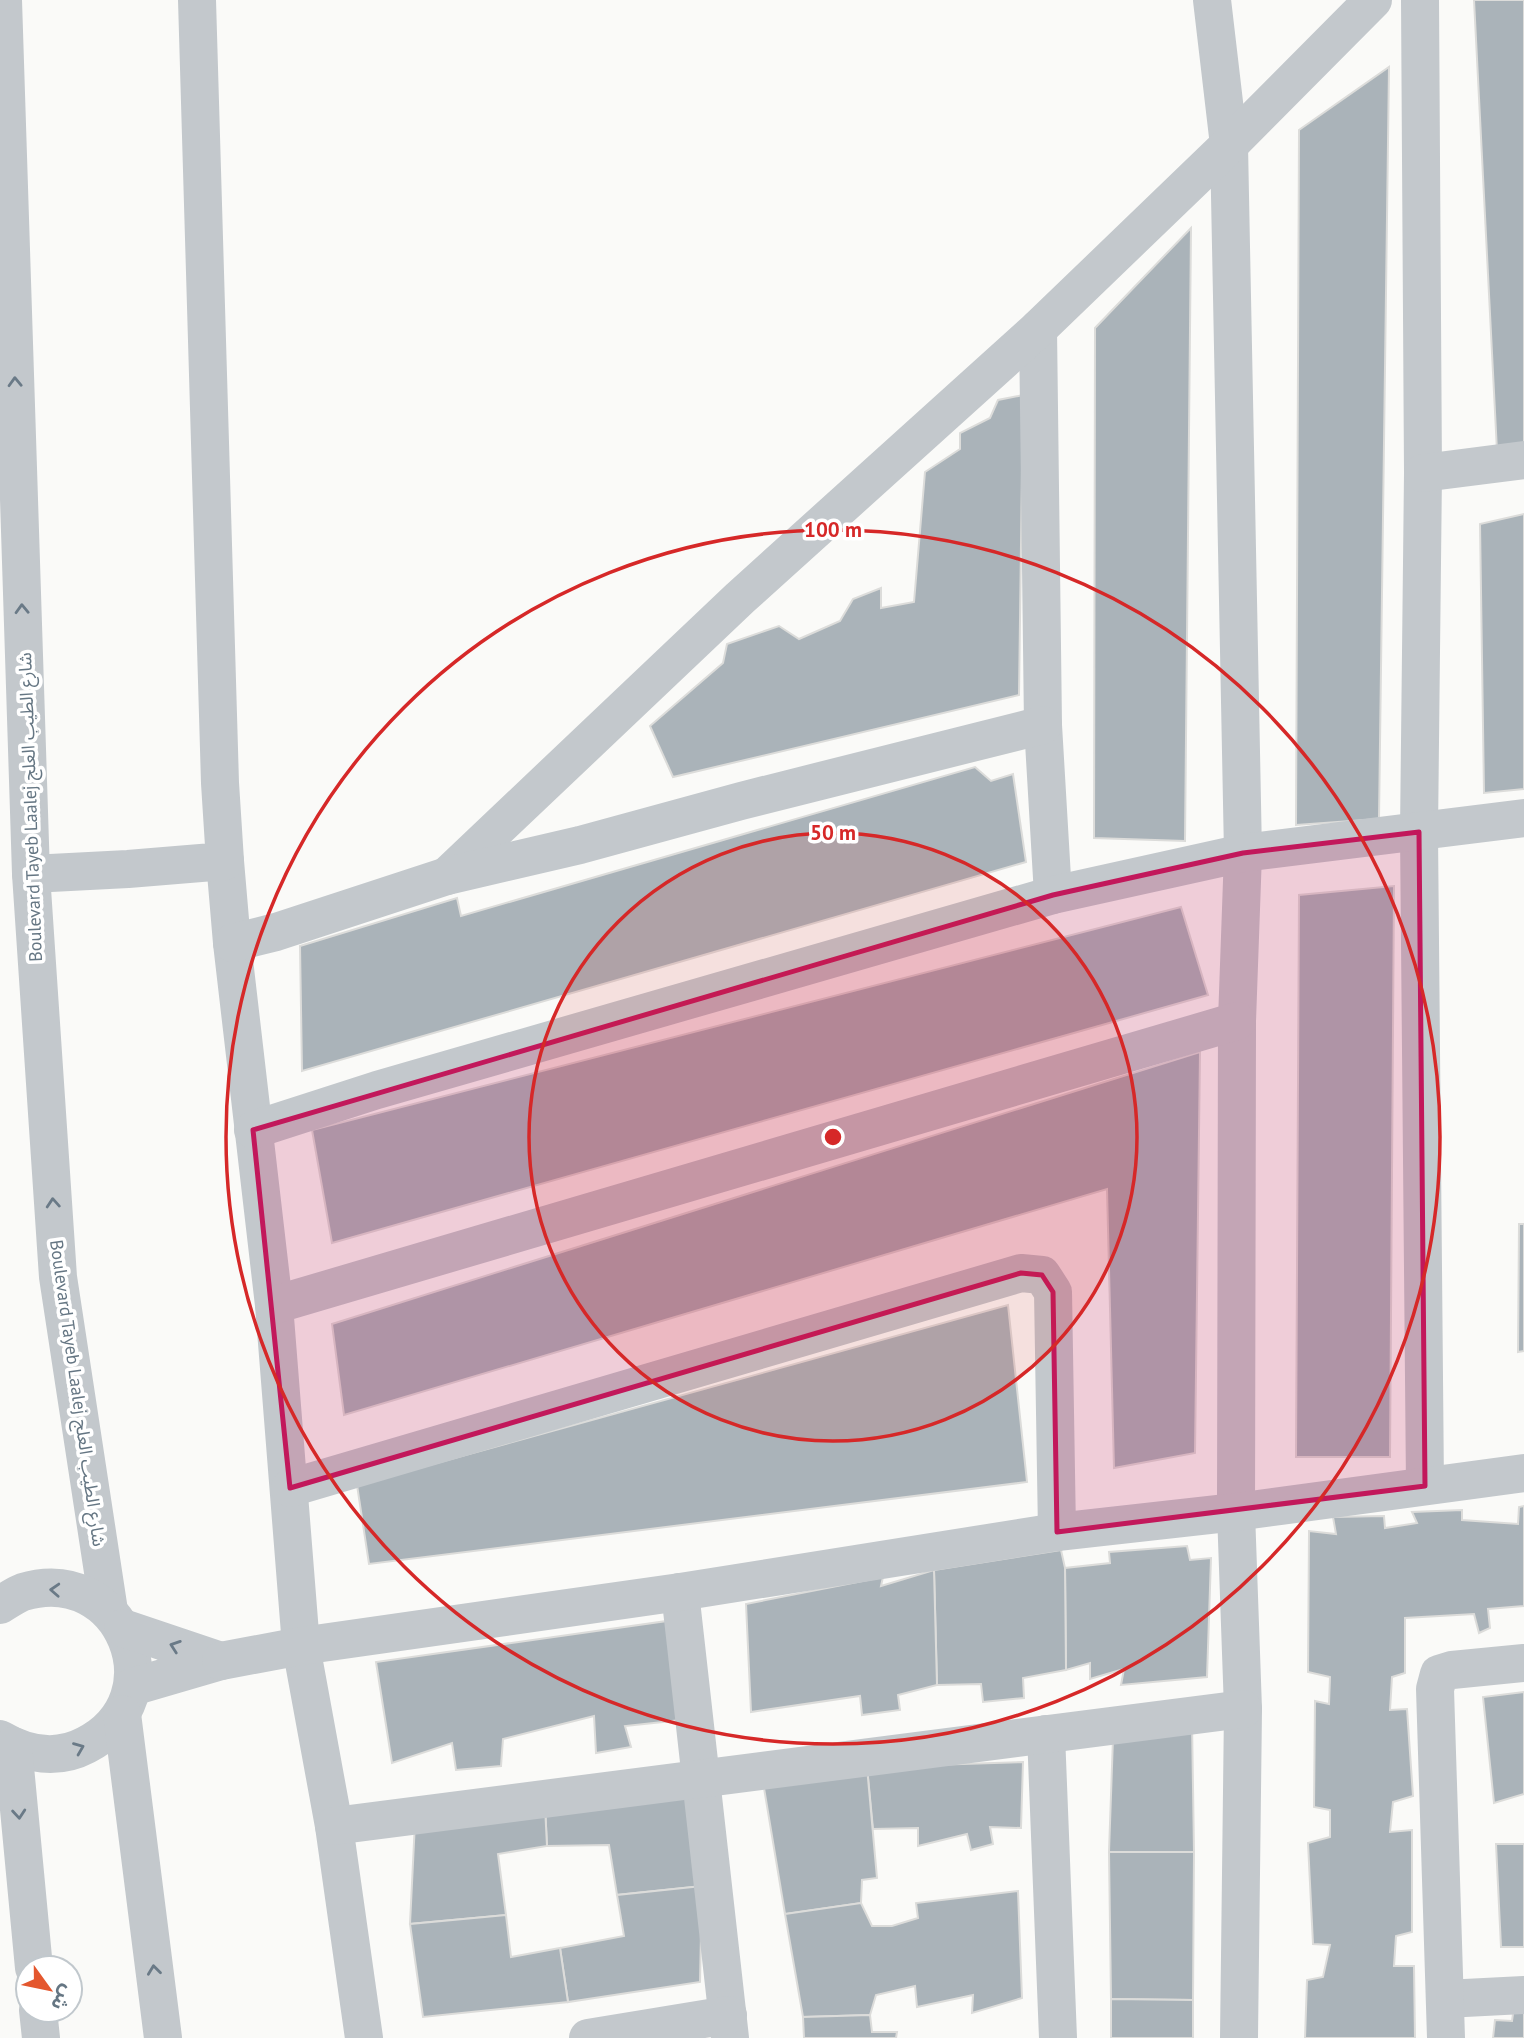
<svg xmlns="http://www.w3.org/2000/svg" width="1524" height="2038" viewBox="0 0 1524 2038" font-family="'PT Sans','Noto Sans Arabic',sans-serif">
<rect width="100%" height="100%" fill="#fafaf8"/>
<g fill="#aab3b9" stroke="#dcdcda" stroke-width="2">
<polygon points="1474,0 1524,0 1524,445 1497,451"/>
<polygon points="1389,67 1379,819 1296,825 1299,130"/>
<polygon points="1191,228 1185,841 1094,838 1095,328"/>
<polygon points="1023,395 1019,695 673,777 650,726 723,663 727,644 779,626 799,639 840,621 853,599 881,588 881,608 914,602 925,472 960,449 960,433 990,418 998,400"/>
<polygon points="1524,514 1524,789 1484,793 1480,524"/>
<polygon points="975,767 991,781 1013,774 1026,862 302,1071 300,946 457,898 461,916"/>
<polygon points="1394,886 1390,1457 1296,1457 1299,895"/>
<polygon points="1181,907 1208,995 332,1243 312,1130"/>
<polygon points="1200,1052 1195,1453 1114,1468 1107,1189 344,1415 332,1324"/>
<polygon points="1519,1224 1524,1224 1524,1351 1518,1352"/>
<polygon points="1008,1305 1027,1482 369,1564 357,1485"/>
<polygon points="1524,1506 1524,1606 1488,1609 1490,1628 1479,1633 1474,1614 1405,1618 1405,1673 1392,1677 1390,1710 1407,1709 1413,1796 1393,1802 1390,1832 1412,1830 1412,1932 1396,1936 1394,1966 1414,1966 1415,2038 1305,2038 1307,1980 1323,1977 1330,1945 1313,1944 1308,1843 1330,1837 1330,1810 1314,1807 1315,1701 1329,1704 1330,1677 1308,1672 1309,1531 1336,1534 1333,1517 1384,1516 1385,1528 1417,1523 1412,1512 1462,1510 1462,1520 1518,1524 1519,1507"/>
<polygon points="1187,1546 1190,1560 1211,1558 1207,1677 1121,1685 1124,1669 1090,1679 1090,1663 1066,1670 1065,1568 1110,1563 1109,1552"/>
<polygon points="1061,1550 1065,1568 1066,1670 1023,1678 1024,1698 983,1702 981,1684 937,1685 934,1570"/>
<polygon points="934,1570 937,1685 898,1695 900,1710 862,1715 860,1696 751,1712 746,1604 883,1577 881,1586"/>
<polygon points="667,1621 681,1720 625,1726 631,1747 596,1753 594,1716 503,1739 501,1766 456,1770 452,1743 392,1763 376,1662"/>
<polygon points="1524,1692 1524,1794 1494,1803 1483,1697"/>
<polygon points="1192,1721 1194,1852 1109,1852 1113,1738"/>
<polygon points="1023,1762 1021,1828 990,1827 993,1844 971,1850 967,1834 918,1846 918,1828 873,1829 867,1767"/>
<polygon points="867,1767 877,1878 862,1880 861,1903 785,1914 762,1776"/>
<polygon points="688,1789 702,1886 617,1895 609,1845 547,1846 545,1806"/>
<polygon points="545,1806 547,1846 498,1854 506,1915 410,1924 415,1822"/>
<polygon points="1496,1844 1524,1844 1524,1947 1501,1947"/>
<polygon points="1109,1852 1194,1852 1193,2000 1111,1999"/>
<polygon points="702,1886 700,1982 568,2002 560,1948 624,1936 617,1895"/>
<polygon points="1018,1891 1022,1998 972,2013 973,1995 917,2007 915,1986 876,1995 870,2015 803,2017 785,1914 861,1903 872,1926 892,1926 918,1918 916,1903"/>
<polygon points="506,1915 511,1957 560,1948 568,2002 423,2017 410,1924"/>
<polygon points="1111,1999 1193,2000 1193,2038 1111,2038"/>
<polygon points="1524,2006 1524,2038 1493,2038 1495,2020 1512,2021 1514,2007"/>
<polygon points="870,2015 872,2032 897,2032 896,2038 804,2038 803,2017"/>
</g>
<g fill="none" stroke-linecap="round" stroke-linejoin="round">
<g stroke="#c3c8cc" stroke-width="38">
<polyline points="3,0 31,874 58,1277 109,1611"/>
<polyline points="1212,0 1229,145 1243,853 1237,1021 1236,1512 1243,1709 1239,2038"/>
<polyline points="1420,0 1423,473 1419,832 1425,1486"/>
<polyline points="1038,329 1043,725 1053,895"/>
<polyline points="1423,473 1524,460"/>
<polyline points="225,861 232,943 274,1305 301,1646 334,1826 364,2038"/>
<polyline points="31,874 128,869 225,861 220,783 197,0"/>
<polyline points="447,876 740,598 1038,329 1229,145 1373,0"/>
<polyline points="232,943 276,932 447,876 580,845 741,801 1043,725"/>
<polyline points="253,1130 377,1090 1053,895 1243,853 1524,818"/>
<polyline points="274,1305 1237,1021"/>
<polyline points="290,1488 1021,1273 1042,1275 1053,1292 1057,1532"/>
<polyline points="680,1592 730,2038"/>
<path d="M 0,1605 C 7,1601 15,1595 23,1592 C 123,1562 178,1698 86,1745 C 58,1760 27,1755 0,1739"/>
<polyline points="123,1628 221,1661 132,1687"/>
<polyline points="221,1661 301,1646 680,1592 1057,1532 1236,1512 1524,1473"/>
<polyline points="122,1714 163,2038"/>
<polyline points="1046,1734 1058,2038"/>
<polyline points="13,1746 34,1968"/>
<polyline points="334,1826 1243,1709"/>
<polyline points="1445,1999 1524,1995"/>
<polyline points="38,2010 41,2038"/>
<polyline points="588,2038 728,2015"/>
<polyline points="1446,2038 1435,1689 1439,1674 1452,1670 1524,1663"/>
</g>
</g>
<defs><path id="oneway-chevron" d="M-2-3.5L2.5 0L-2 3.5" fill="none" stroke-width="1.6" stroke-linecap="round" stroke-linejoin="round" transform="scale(1.75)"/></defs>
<g stroke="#6a7a87">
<use href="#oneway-chevron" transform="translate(15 382) rotate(-92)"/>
<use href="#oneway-chevron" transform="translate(22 609) rotate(-92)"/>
<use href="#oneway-chevron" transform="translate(53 1203) rotate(-94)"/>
<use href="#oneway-chevron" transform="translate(55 1590) rotate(-177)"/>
<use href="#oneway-chevron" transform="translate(175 1646) rotate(-161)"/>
<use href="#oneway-chevron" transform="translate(79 1748) rotate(-22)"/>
<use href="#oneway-chevron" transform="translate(19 1814) rotate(85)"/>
<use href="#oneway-chevron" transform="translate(154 1970) rotate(-97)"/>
</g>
<path fill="#c2185b" fill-opacity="0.2" stroke="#c2185b" stroke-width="5" stroke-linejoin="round" d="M 1419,832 L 1425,1486 L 1057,1532 L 1053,1292 L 1042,1275 L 1021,1273 L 290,1488 L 253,1130 L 1053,895 L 1243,853 Z"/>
<circle cx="833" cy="1137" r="304" fill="#d62828" fill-opacity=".12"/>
<g fill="none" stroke="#d62828" stroke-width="3.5">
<circle cx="833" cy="1137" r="304"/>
<circle cx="833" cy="1137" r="607"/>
</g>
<g text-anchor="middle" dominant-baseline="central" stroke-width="7" stroke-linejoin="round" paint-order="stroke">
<g font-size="18" fill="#657683" stroke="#fff">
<text transform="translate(30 807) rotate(-92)">Boulevard Tayeb Laalej شارع الطيب العلج</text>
<text transform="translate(78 1393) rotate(82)">Boulevard Tayeb Laalej شارع الطيب العلج</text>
</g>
</g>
<circle cx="833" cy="1137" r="10" fill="#d62828" stroke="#fff" stroke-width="3.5"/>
<g font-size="21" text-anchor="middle" font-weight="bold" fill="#d62828" stroke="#fff" stroke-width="7" stroke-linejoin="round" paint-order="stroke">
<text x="833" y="537">100 m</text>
<text x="833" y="840">50 m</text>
</g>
<g transform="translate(49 1989) rotate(123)"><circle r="33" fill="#ffffff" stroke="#c1c8cd" stroke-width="2"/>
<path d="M0-5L12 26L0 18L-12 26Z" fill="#e4572e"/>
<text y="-10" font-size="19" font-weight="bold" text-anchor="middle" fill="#657683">ش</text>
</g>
</svg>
